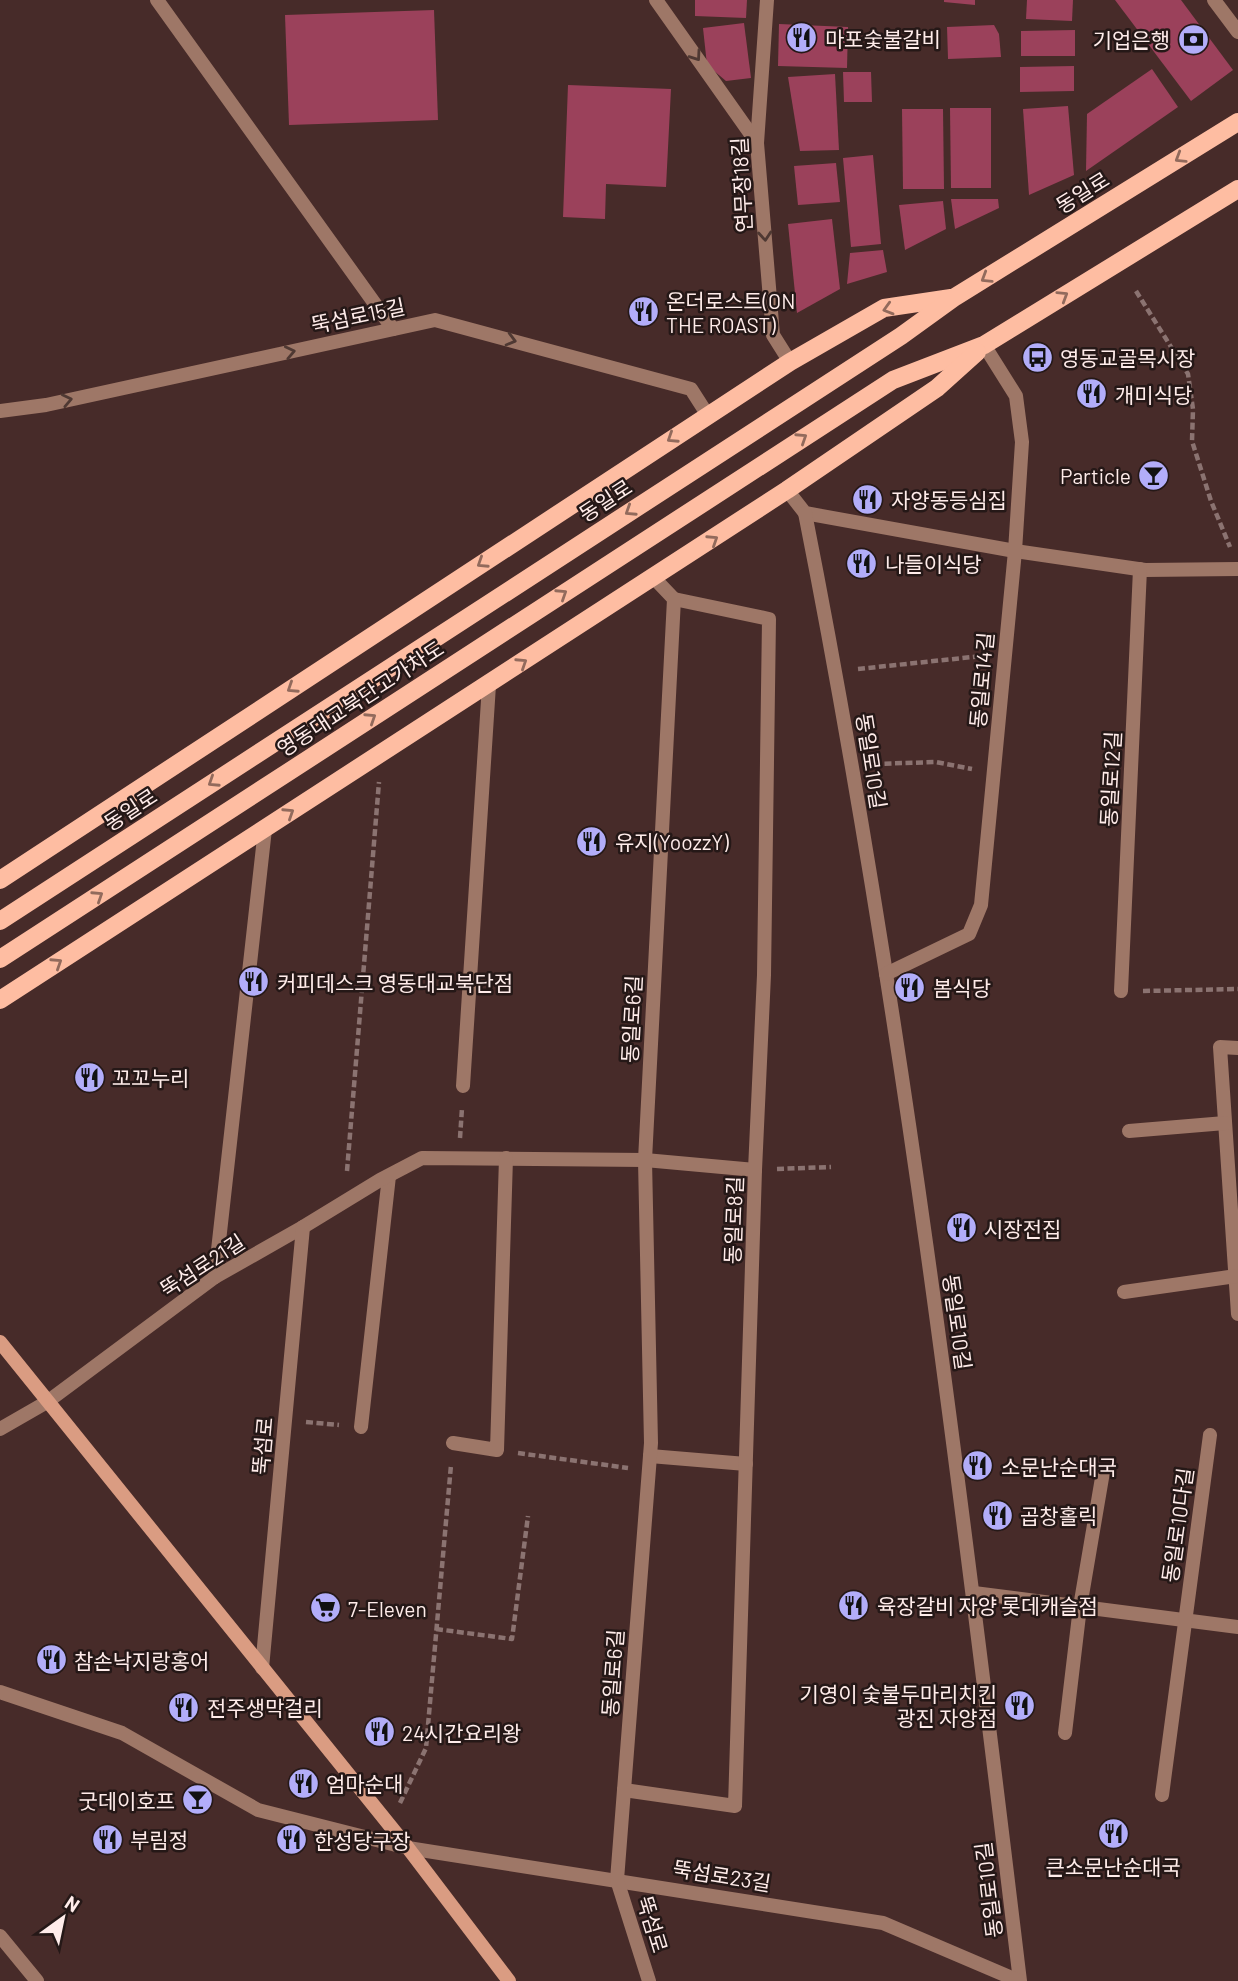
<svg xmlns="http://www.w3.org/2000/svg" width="1238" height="1981" viewBox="0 0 1238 1981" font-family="Barlow,'Noto Sans KR',sans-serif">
<rect width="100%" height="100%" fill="#472b29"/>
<g fill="#9b415b">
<polygon points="695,0 747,0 746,18 695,16"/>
<polygon points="944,0 975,0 975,5 944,2"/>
<polygon points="1027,0 1073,0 1072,21 1026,19"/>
<polygon points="1115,0 1181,0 1233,70 1191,101"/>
<polygon points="434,10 438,120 289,125 285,15"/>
<polygon points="744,23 751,78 726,81 707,65 703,28"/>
<polygon points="779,24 848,27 847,68 778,66"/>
<polygon points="994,25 999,34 1001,57 948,59 947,27"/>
<polygon points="1075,30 1075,56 1021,56 1021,31"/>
<polygon points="1074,66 1074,91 1020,92 1020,67"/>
<polygon points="1152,69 1178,107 1086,171 1087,114"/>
<polygon points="843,72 871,72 872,102 844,102"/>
<polygon points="835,74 839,150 800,151 788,77"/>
<polygon points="568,85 671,89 666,187 606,184 605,219 563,217"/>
<polygon points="1068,106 1074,175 1029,195 1023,109"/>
<polygon points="950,108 991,108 991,188 951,188"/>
<polygon points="902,109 943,109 944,189 903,189"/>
<polygon points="873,155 881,244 851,247 843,158"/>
<polygon points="836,163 840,202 798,205 794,166"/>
<polygon points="951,199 998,199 999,208 955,229"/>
<polygon points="943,201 946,229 905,250 899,205"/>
<polygon points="832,219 840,289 797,313 788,224"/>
<polygon points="883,250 887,272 847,284 850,253"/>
</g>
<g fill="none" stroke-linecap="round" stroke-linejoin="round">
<g stroke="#8b7371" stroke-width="4.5" stroke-dasharray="7 3.5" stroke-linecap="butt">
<polyline points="1136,291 1188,374 1193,409 1192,441 1211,501 1230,547"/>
<polyline points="858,669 982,656"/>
<polyline points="874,764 936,762 972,769"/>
<polyline points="1143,991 1238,989"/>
<polyline points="460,1138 462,1108"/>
<polyline points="777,1169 831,1167"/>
<polyline points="347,1171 379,782"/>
<polyline points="306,1422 339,1425"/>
<polyline points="518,1453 628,1468"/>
<polyline points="436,1629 512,1639 528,1516"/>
<polyline points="400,1803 426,1748 451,1465"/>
</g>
<g stroke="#9e7767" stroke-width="14">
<polyline points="157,0 393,329"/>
<polyline points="656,0 757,143"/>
<polyline points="767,0 757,143 773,335 790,362"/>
<polyline points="1214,0 1238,32"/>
<polyline points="0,411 46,405 435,320 691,389 707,414"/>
<polyline points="787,490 805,513 1015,551 1145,570 1238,569"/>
<path d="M 805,513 C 901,999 961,1490 1020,1981"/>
<polyline points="886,974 969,934 981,905 1015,551 1022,442 1016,396 984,345"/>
<polyline points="1121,991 1140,569"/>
<polyline points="1238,1048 1220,1047 1238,1314"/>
<polyline points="463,1086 489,685"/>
<polyline points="1129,1131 1225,1123"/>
<polyline points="215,1277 265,829"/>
<polyline points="1124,1292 1236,1276"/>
<polyline points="361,1427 389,1176"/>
<polyline points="0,1429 47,1402 215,1277 303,1227 380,1180 422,1158 645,1160 755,1170"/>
<polyline points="453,1443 497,1450 506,1158"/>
<polyline points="650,1456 746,1464"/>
<polyline points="974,1593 1238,1627"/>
<polyline points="262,1668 303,1227"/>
<polyline points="0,1692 122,1733 258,1810 408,1848 883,1923 1019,1981"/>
<polyline points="1065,1733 1080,1607 1103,1472"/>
<polyline points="624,1790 735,1806 755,1170 764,975 769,619 674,599"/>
<polyline points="1162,1795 1210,1435"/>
<polyline points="0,1936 37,1981"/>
<polyline points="649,1981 617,1880 651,1443 645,1160 674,599 654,578"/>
</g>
<polyline stroke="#da9c82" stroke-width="14" points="0,1342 408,1848 509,1981"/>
<g stroke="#febda2" stroke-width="18">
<polyline points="0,880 790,362 884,308 951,298"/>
<polyline points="0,921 901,336 955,297 1238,122"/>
<polyline points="0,959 893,380 984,345 1238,189"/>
<polyline points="0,1000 787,490 937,388 977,352"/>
</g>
</g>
<defs><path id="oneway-chevron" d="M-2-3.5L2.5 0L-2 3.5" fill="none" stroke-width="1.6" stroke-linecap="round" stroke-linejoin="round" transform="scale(1.75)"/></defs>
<g stroke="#4f3933">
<use href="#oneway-chevron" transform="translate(696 56) rotate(55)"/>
<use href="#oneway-chevron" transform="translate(765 236) rotate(85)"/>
<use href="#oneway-chevron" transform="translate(511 340) rotate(15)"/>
<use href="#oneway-chevron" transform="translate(290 352) rotate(-12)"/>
<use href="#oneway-chevron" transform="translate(67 400) rotate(-12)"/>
</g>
<g stroke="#926a5c">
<use href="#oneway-chevron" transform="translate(1180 158) rotate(148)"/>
<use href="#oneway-chevron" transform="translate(986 278) rotate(148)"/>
<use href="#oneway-chevron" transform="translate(1063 296) rotate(-32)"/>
<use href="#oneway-chevron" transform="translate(888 309) rotate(164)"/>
<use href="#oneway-chevron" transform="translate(672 438) rotate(147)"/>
<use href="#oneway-chevron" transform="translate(802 438) rotate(-33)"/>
<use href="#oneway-chevron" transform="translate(630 511) rotate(147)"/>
<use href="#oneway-chevron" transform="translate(713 540) rotate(-33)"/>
<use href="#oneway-chevron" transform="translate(482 563) rotate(147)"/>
<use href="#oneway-chevron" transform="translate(562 594) rotate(-33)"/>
<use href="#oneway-chevron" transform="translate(522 663) rotate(-33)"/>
<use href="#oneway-chevron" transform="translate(292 688) rotate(147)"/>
<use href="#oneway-chevron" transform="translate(371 718) rotate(-33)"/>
<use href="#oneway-chevron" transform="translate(213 782) rotate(147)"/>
<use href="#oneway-chevron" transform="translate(289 813) rotate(-33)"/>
<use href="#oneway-chevron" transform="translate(98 896) rotate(-33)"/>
<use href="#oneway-chevron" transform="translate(57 963) rotate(-33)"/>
</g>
<defs>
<symbol id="restaurant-disc" viewBox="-11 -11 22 22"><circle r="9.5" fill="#b2adf9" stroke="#251817"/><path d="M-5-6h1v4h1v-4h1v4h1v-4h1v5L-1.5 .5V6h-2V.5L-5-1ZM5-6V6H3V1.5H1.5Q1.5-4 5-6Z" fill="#111"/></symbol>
<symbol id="bank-disc" viewBox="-11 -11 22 22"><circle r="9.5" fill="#b2adf9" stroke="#251817"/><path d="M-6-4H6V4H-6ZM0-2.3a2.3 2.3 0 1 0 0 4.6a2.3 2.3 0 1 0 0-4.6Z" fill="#111"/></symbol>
<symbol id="bus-disc" viewBox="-11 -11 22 22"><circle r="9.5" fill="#b2adf9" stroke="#251817"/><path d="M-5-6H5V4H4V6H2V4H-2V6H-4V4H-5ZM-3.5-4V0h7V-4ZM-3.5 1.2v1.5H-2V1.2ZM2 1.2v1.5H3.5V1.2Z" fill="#111"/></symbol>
<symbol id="bar-disc" viewBox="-11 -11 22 22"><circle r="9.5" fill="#b2adf9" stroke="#251817"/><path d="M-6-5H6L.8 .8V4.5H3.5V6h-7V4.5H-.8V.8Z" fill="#111"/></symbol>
<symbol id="supermarket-disc" viewBox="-11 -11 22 22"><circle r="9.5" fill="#b2adf9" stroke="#251817"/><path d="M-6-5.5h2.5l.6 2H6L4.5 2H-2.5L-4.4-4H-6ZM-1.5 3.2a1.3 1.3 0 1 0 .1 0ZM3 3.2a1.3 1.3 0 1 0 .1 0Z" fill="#111"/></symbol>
</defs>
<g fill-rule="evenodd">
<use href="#restaurant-disc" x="784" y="20" width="35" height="35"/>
<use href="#bank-disc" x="1176" y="22" width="35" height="35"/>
<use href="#restaurant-disc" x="626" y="294" width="35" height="35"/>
<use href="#bus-disc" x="1020" y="340" width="35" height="35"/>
<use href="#restaurant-disc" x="1074" y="376" width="35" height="35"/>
<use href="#bar-disc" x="1136" y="458" width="35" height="35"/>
<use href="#restaurant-disc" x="850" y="482" width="35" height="35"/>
<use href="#restaurant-disc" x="844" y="546" width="35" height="35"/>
<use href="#restaurant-disc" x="574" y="824" width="35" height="35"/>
<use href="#restaurant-disc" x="236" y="964" width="35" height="35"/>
<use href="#restaurant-disc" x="892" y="970" width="35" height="35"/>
<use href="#restaurant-disc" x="72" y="1060" width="35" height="35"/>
<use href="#restaurant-disc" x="944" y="1210" width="35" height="35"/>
<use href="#restaurant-disc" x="960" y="1448" width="35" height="35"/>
<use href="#restaurant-disc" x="980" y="1498" width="35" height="35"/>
<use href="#restaurant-disc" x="836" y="1588" width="35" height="35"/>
<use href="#supermarket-disc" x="308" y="1590" width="35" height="35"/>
<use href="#restaurant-disc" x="34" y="1642" width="35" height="35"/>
<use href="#restaurant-disc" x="1002" y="1688" width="35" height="35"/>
<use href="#restaurant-disc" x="166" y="1690" width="35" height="35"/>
<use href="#restaurant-disc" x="362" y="1714" width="35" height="35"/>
<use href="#restaurant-disc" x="286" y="1766" width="35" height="35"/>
<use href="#bar-disc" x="180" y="1782" width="35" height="35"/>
<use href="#restaurant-disc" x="1096" y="1816" width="35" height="35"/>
<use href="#restaurant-disc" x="90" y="1822" width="35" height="35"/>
<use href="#restaurant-disc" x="274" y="1822" width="35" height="35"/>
</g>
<g text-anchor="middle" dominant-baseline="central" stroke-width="5" stroke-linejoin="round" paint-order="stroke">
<g font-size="21" fill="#ffecea" stroke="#251817" text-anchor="start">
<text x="825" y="38">마포숯불갈비</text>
<text x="1170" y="39" text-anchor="end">기업은행</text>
<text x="666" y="300">온더로스트(ON<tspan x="666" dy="24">THE ROAST)</tspan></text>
<text x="1060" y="357">영동교골목시장</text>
<text x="1115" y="394">개미식당</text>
<text x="1131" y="475" text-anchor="end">Particle</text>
<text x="891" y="499">자양동등심집</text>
<text x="885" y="563">나들이식당</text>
<text x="615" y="841">유지(YoozzY)</text>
<text x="277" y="982">커피데스크 영동대교북단점</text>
<text x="933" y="987">봄식당</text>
<text x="112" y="1077">꼬꼬누리</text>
<text x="984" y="1228">시장전집</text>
<text x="1001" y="1466">소문난순대국</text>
<text x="1020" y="1515">곱창홀릭</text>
<text x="877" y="1605">육장갈비 자양 롯데캐슬점</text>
<text x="348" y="1608">7-Eleven</text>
<text x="74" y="1660">참손낙지랑홍어</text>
<text x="997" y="1693" text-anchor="end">기영이 숯불두마리치킨<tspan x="997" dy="24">광진 자양점</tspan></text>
<text x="207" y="1707">전주생막걸리</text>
<text x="402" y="1732">24시간요리왕</text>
<text x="326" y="1783">엄마순대</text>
<text x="175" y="1800" text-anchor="end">굿데이호프</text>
<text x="130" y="1839">부림정</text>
<text x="314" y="1840">한성당구장</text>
<text x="1113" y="1866" text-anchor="middle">큰소문난순대국</text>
</g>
<g font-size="21" fill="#ffecea" stroke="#251817">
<text transform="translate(741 185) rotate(-93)">연무장18길</text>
<text transform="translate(1082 192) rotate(-32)">동일로</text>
<text transform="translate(358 315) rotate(-12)">뚝섬로15길</text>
<text transform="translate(605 500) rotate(-33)">동일로</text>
<text transform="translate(981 680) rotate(-85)">동일로14길</text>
<text transform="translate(360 698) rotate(-33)">영동대교북단고가차도</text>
<text transform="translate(872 761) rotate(81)">동일로10길</text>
<text transform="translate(1110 779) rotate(-87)">동일로12길</text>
<text transform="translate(130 809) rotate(-33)">동일로</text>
<text transform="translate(631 1019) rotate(-87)">동일로6길</text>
<text transform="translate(733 1220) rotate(-88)">동일로8길</text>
<text transform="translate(202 1265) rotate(-33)">뚝섬로21길</text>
<text transform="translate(958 1322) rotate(82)">동일로10길</text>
<text transform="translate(262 1446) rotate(-85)">뚝섬로</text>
<text transform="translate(1177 1525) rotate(-82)">동일로10다길</text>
<text transform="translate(612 1673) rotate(-86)">동일로6길</text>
<text transform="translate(722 1875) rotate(9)">뚝섬로23길</text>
<text transform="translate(988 1890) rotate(-97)">동일로10길</text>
<text transform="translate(653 1924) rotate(73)">뚝섬로</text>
</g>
</g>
<g transform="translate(63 1918) rotate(33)" stroke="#251817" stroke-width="5" paint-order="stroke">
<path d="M0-5L12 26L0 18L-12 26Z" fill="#ffecea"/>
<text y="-10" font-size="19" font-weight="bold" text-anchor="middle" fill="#ffecea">N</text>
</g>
</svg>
